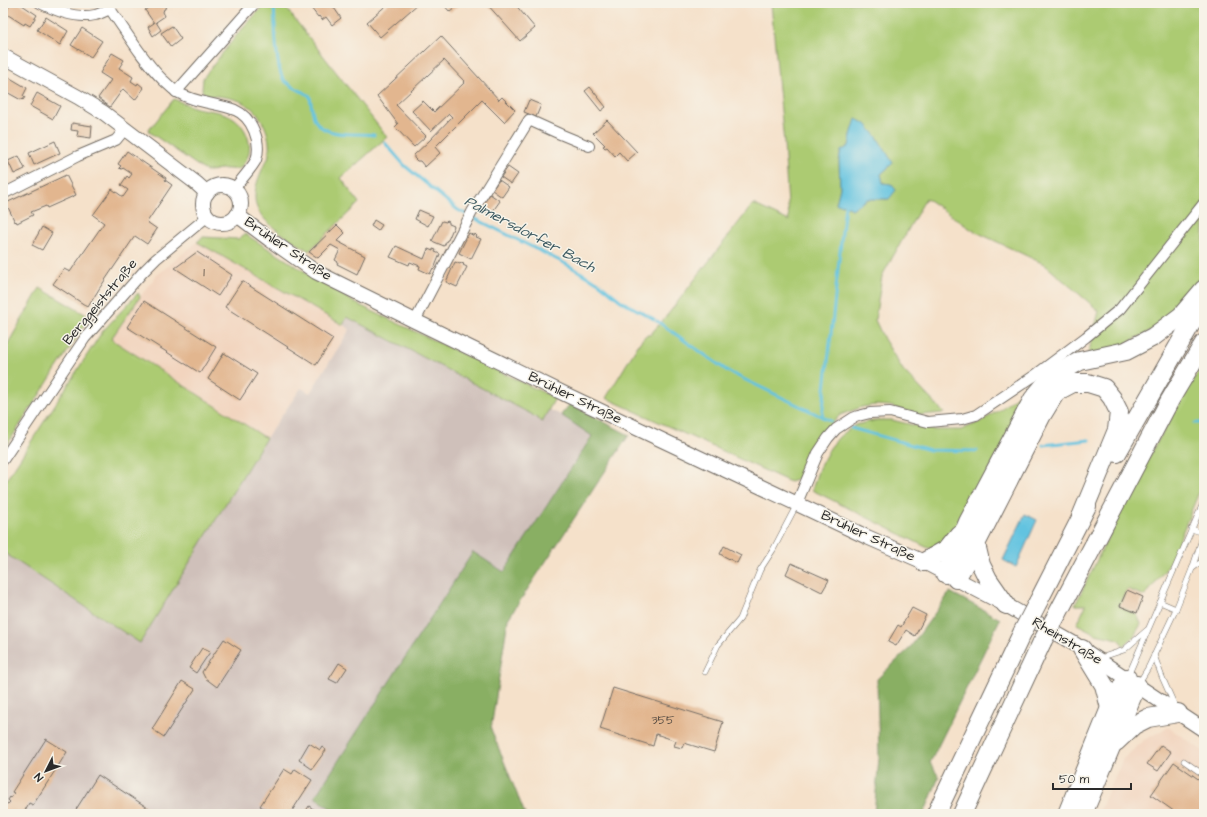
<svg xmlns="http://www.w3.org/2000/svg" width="1207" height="817" viewBox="0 0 1207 817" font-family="'Architects Daughter',sans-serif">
<rect width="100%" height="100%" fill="#f7f3e8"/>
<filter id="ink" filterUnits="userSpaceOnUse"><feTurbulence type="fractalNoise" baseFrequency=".025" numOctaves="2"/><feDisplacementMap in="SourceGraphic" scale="8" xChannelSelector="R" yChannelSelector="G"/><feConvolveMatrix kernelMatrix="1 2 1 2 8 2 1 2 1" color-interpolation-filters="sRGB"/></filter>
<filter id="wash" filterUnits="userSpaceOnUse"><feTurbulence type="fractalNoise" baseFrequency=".012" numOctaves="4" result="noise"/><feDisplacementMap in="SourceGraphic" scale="16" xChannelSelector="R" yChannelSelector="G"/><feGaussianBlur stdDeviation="0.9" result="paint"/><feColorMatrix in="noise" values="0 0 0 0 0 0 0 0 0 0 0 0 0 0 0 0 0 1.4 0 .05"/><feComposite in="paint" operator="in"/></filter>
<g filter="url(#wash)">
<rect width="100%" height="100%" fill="#f5e1ca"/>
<g fill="#f2d4be">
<polygon points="197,242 350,329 310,393 301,388 266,438 111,339 140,297 156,276"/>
<polygon points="1168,727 1204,752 1204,814 1098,814 1123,759 1144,740"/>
</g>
<polygon fill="#cfc0ba" points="347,317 561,415 592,435 504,572 473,553 315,797 338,814 3,814 3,552 140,642 266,438 301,388 310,393 350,329 343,325"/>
<g fill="#accb72" stroke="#6c7b4e" fill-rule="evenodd">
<path d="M 266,3 L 282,3 L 387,137 L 341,178 L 359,203 L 309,251 C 293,240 262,225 256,205 C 253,193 257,181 262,170 C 263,166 266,162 268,159 C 273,138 263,113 244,103 C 233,97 218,96 205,95 L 202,90 L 203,78 L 236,36 Z"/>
<path d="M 771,3 L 1204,3 L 1204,276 L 1199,285 L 1157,328 L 1116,348 L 1088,355 L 1099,311 L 1044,264 L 972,230 L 926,198 L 882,276 L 875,320 L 884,339 L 903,370 L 944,413 L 918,415 L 890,406 L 875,405 L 862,407 L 840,415 L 816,441 L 801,475 L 796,480 L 790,482 L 606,398 L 640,342 L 646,335 L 650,335 L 669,313 L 753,204 L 789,221 L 784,143 ZM 857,120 L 893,163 L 881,174 L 883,183 L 891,184 L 889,199 L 867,199 L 852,209 L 845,205 L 836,204 L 840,188 L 839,160 L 841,151 L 849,146 L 851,135 Z"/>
<path d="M 174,99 C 181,102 189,106 197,108 C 209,111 225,111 235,119 C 248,129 255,150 244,163 C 242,166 240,169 237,169 C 232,170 226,168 222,169 C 215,169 210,173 204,170 L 148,131 Z"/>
<polygon points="245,234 355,303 555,398 542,422 531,414 347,317 343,325 197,242 203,237 238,239"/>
<polygon points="40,288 90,317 3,451 3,346 6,347"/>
<polygon points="138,293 140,297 111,339 266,438 140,643 3,552 3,485 102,332"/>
<polygon points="1204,362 1204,480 1169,565 1145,596 1127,589 1119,606 1137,615 1141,624 1134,636 1124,646 1118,639 1096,634 1077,624 1086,605 1075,605 1135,482 1159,439"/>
<polygon points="1035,382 991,468 948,544 928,548 812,490 819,468 830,448 839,437 855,425 877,420 892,420 933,430 961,430 982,421 1002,408"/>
</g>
<g fill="#89af64" stroke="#5a6d48">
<polygon points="570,404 629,435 508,619 491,729 525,814 338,814 315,797 473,552 504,572 592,436 561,415"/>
<polygon points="950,592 1000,619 930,763 939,777 924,814 874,814 879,758 877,679 909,649"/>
</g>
<g fill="#62c3e0" stroke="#467786">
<polygon points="856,119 866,124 877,137 893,163 881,174 883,183 891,184 896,190 889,199 867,199 852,209 845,205 836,204 840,188 839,160 841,151 849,146 851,135"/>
<polygon points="1025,514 1037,520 1016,567 1003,560"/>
</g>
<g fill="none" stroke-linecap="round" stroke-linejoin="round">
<g stroke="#62c3e0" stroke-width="3">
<path d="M 274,3 C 275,19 275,69 284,80 C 289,86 302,91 310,96 C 311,104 312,113 315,120 C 321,132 340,134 352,134 C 360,134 366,134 374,135"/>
<polyline points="385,143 405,166 458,210 566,264 599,283 621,301 654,319"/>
<polyline points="657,321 729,372 831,421"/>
<polyline points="822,417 845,205"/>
<polyline points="1195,423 1204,423"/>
<polyline points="851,428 930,450 977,451"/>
<polyline points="1043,445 1089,440"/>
</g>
</g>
<g id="blocks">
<g fill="#e2b68f">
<polygon points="11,3 19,3 37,15 30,26 25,23 24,25 5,13"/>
<polygon points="155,3 166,3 165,9 164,9 163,12 165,16 156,22 161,30 153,36 148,27 154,23 145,10"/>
<polygon points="307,3 327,3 330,7 332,5 341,18 332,25 326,17 322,20 319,16 318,17"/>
<polygon points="389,3 419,3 380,37 367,22"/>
<polygon points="442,3 461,3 450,12"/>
<polygon points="486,3 514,3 535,28 520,41"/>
<polygon points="46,17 68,31 60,45 37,30"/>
<polygon points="172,26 181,39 171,47 161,33"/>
<polygon points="82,28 102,41 91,57 71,45"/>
<polygon points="441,36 499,100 502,97 515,110 504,122 482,100 435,147 440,153 425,167 420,161 417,161 414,158 414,155 429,141 452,117 449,114 431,131 412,111 423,101 434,112 465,82 444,60 396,105 426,136 414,147 395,127 398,124 377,96"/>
<polygon points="112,53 124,60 119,68 133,77 131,81 137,85 138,83 144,88 135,100 123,89 110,107 98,98 111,80 100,73"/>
<polygon points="5,75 27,88 23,96 25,97 23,100 21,98 21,100 3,90 3,79"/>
<polygon points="590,87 606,107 601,111 585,91"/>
<polygon points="37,93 60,106 53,119 30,106"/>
<polygon points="529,100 541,105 536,117 524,112"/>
<polygon points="607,120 637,152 627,161 619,152 615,156 607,147 605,148 603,146 605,145 593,133"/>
<polygon points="72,123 92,126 91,138 77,136 78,131 71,130"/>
<polygon points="55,141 60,153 34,165 29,153"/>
<polygon points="127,151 166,178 165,180 172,185 147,222 157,229 147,244 135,236 99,289 88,307 53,284 64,269 70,272 104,223 93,215 112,189 123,197 128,190 121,185 127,176 129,178 132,174 123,168 122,169 119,168 121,166 118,164"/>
<polygon points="19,156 25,169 14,174 8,161"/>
<polygon points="508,167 518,174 511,184 501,177"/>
<polygon points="66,175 76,195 47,208 46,206 31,212 33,215 17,223 16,221 15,222 6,203"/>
<polygon points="499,180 509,187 502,197 492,190"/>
<polygon points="490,194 500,201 490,215 480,208"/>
<polygon points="419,210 433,216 428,226 415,219"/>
<polygon points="374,220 382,225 378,231 371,226"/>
<polygon points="442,221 446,222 447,221 449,222 449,224 454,226 448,240 447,240 444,246 432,241"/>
<polygon points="337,225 345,233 337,241 365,256 357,274 337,264 338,262 335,260 340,250 331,245 318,258 309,252"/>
<polygon points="42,227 52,233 42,250 32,245"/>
<polygon points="469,233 474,236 475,234 477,236 476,237 481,239 471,259 459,253"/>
<polygon points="396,246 424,259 428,249 433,251 433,249 436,250 435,252 440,254 434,269 433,268 430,274 419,269 420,266 410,262 409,265 390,257"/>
<polygon points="197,252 232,275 218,296 175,268"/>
<polygon points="455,262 460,264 461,263 464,264 463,265 467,267 457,287 446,282"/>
<polygon points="242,281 333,339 316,365 225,307"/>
<polygon points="144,301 216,347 200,373 127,327"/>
<polygon points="224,353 257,374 240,400 208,379"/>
<polygon points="724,546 741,555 737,563 720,554"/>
<polygon points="791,563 829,580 822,592 786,574"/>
<polygon points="1127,590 1143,597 1137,613 1120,606"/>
<polygon points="912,608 926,615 915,636 906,630 896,646 888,642 898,625 901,627"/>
<polygon points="224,639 241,650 217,687 205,678 202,672"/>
<polygon points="202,648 210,652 196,673 189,668"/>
<polygon points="339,663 347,668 337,683 329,679"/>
<polygon points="182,681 195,689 164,737 152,729"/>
<polygon points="613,688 723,722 714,752 684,743 682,748 674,746 676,741 656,734 653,746 600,729"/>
<polygon points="46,739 67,752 33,805 29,803 23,814 3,814 3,808 6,803 8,804 10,802 8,800 10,797 11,798 14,793 12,792"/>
<polygon points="309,743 320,750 322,747 326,750 312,769 299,760"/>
<polygon points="1161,745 1171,752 1158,771 1147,764"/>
<polygon points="1174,762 1204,783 1204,814 1178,814 1151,795"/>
<polygon points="284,769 292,774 295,769 312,780 290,814 279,814 278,813 277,814 273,814 260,806"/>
<polygon points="98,775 145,806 157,814 73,814"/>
<polygon points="309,806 316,811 314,814 304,814"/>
</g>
</g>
</g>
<g filter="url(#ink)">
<use href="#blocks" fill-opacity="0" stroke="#726b63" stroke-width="1"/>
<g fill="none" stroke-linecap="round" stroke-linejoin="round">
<defs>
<g id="service">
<polyline points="1191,529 1204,533"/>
<polyline points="1193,568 1204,560"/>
<polyline points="1160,602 1176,609"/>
<polyline points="1154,655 1162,677 1175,706"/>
<polyline points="1100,658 1124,650 1147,630"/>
<polyline points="705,672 718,645 740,619 760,570 773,550 797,504"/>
<polyline points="1128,676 1204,501"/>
<polyline points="1139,683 1148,668 1176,609 1192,569 1204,533"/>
<polyline points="1184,761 1204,775"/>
</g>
<g id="minor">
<path d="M 40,3 C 56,11 77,19 95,15 C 100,14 105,11 110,9"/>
<path d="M 107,3 L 110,9 C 127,33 142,59 163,80 C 168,84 172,89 177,92 C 195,103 216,103 235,110 C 252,117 262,142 256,160 C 252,168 240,181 234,189"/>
<polyline points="176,92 255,3"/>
<polyline points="3,194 78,156 116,140 125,129"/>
<polyline points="415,321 472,212 529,120 560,134 589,146"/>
<polyline points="3,460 85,338 143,272 156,259 208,216"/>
<polyline points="797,503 818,453 828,438 836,429 853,418 858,416 870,413 890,412 928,422 962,419 976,415 1034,376 1086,337 1120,309 1204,203"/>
</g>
<g id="secondary">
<polyline points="3,56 78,97 104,113 196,183 207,193"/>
<circle cx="222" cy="204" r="19"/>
<polyline points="237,215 269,239 316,272 415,321 569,396 867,537 924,562 1006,605 1073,643 1204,730"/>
</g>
<g id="motorway">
<polyline points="1117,453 1203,303"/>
<polyline points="976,544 981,565 988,579 1006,605"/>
<polyline points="924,562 947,549 959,534"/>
<polyline points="946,574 968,522 1033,399 1051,377 1080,361 1126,351 1153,337 1181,316 1204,289"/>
<polyline points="956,579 976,544 1042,415 1056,392 1073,383 1088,383 1104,388 1112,398 1119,412 1117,430 1081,517"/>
<polyline points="1038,602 1087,506"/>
<polyline points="1058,613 1170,400 1204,343"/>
<polyline points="1082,649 1104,685 1110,708"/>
<polyline points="1116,742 1134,725 1148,718 1178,713"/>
<polyline points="936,814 1023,631"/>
<polyline points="962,814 1042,642"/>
<polyline points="1067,814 1110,708 1127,678"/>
<polyline points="1083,814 1137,685"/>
</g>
</defs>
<use href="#service" stroke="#726b63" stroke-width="6"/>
<use href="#minor" stroke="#726b63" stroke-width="12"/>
<use href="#secondary" stroke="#726b63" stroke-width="16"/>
<use href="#motorway" stroke="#726b63" stroke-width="20"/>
<use href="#service" stroke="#fff" stroke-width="5"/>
<use href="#minor" stroke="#fff" stroke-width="10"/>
<use href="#secondary" stroke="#fff" stroke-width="14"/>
<use href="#motorway" stroke="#fff" stroke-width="18"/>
<defs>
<g id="motorway-bridge">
<polyline points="1023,631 1038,602"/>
<polyline points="1042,642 1058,613"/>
</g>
</defs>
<use href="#motorway-bridge" stroke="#726b63" stroke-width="20" stroke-linecap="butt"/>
<use href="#motorway-bridge" stroke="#fff" stroke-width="18"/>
</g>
</g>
<g text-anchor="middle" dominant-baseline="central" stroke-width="3" stroke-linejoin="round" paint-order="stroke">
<g font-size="12" fill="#594e44">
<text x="204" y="272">1</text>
<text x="663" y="720">355</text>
</g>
<g font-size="14" fill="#2b2b2b" stroke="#f7f3e8">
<text transform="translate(288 249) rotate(34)">Brühler Straße</text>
<text transform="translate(100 302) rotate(-50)">Berggeiststraße</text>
<text transform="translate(575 398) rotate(26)">Brühler Straße</text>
<text transform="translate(868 536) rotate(25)">Brühler Straße</text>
<text transform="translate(1067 641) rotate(31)">Rheinstraße</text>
</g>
<g font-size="15" font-style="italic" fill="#3c5961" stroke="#f7f3e8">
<text transform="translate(530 234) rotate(28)">Palmersdorfer Bach</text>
</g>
</g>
<rect width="1207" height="817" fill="none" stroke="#f7f3e8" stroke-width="16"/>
<g transform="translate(46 771) rotate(228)" stroke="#f7f3e8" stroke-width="3" paint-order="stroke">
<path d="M0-3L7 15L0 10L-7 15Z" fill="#2b2b2b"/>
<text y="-6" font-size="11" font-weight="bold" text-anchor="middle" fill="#2b2b2b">N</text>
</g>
<path d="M1053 783v6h78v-6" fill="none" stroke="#2b2b2b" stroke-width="2"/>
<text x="1059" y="783" font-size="12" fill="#2b2b2b" stroke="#f7f3e8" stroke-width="3" paint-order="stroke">50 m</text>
</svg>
